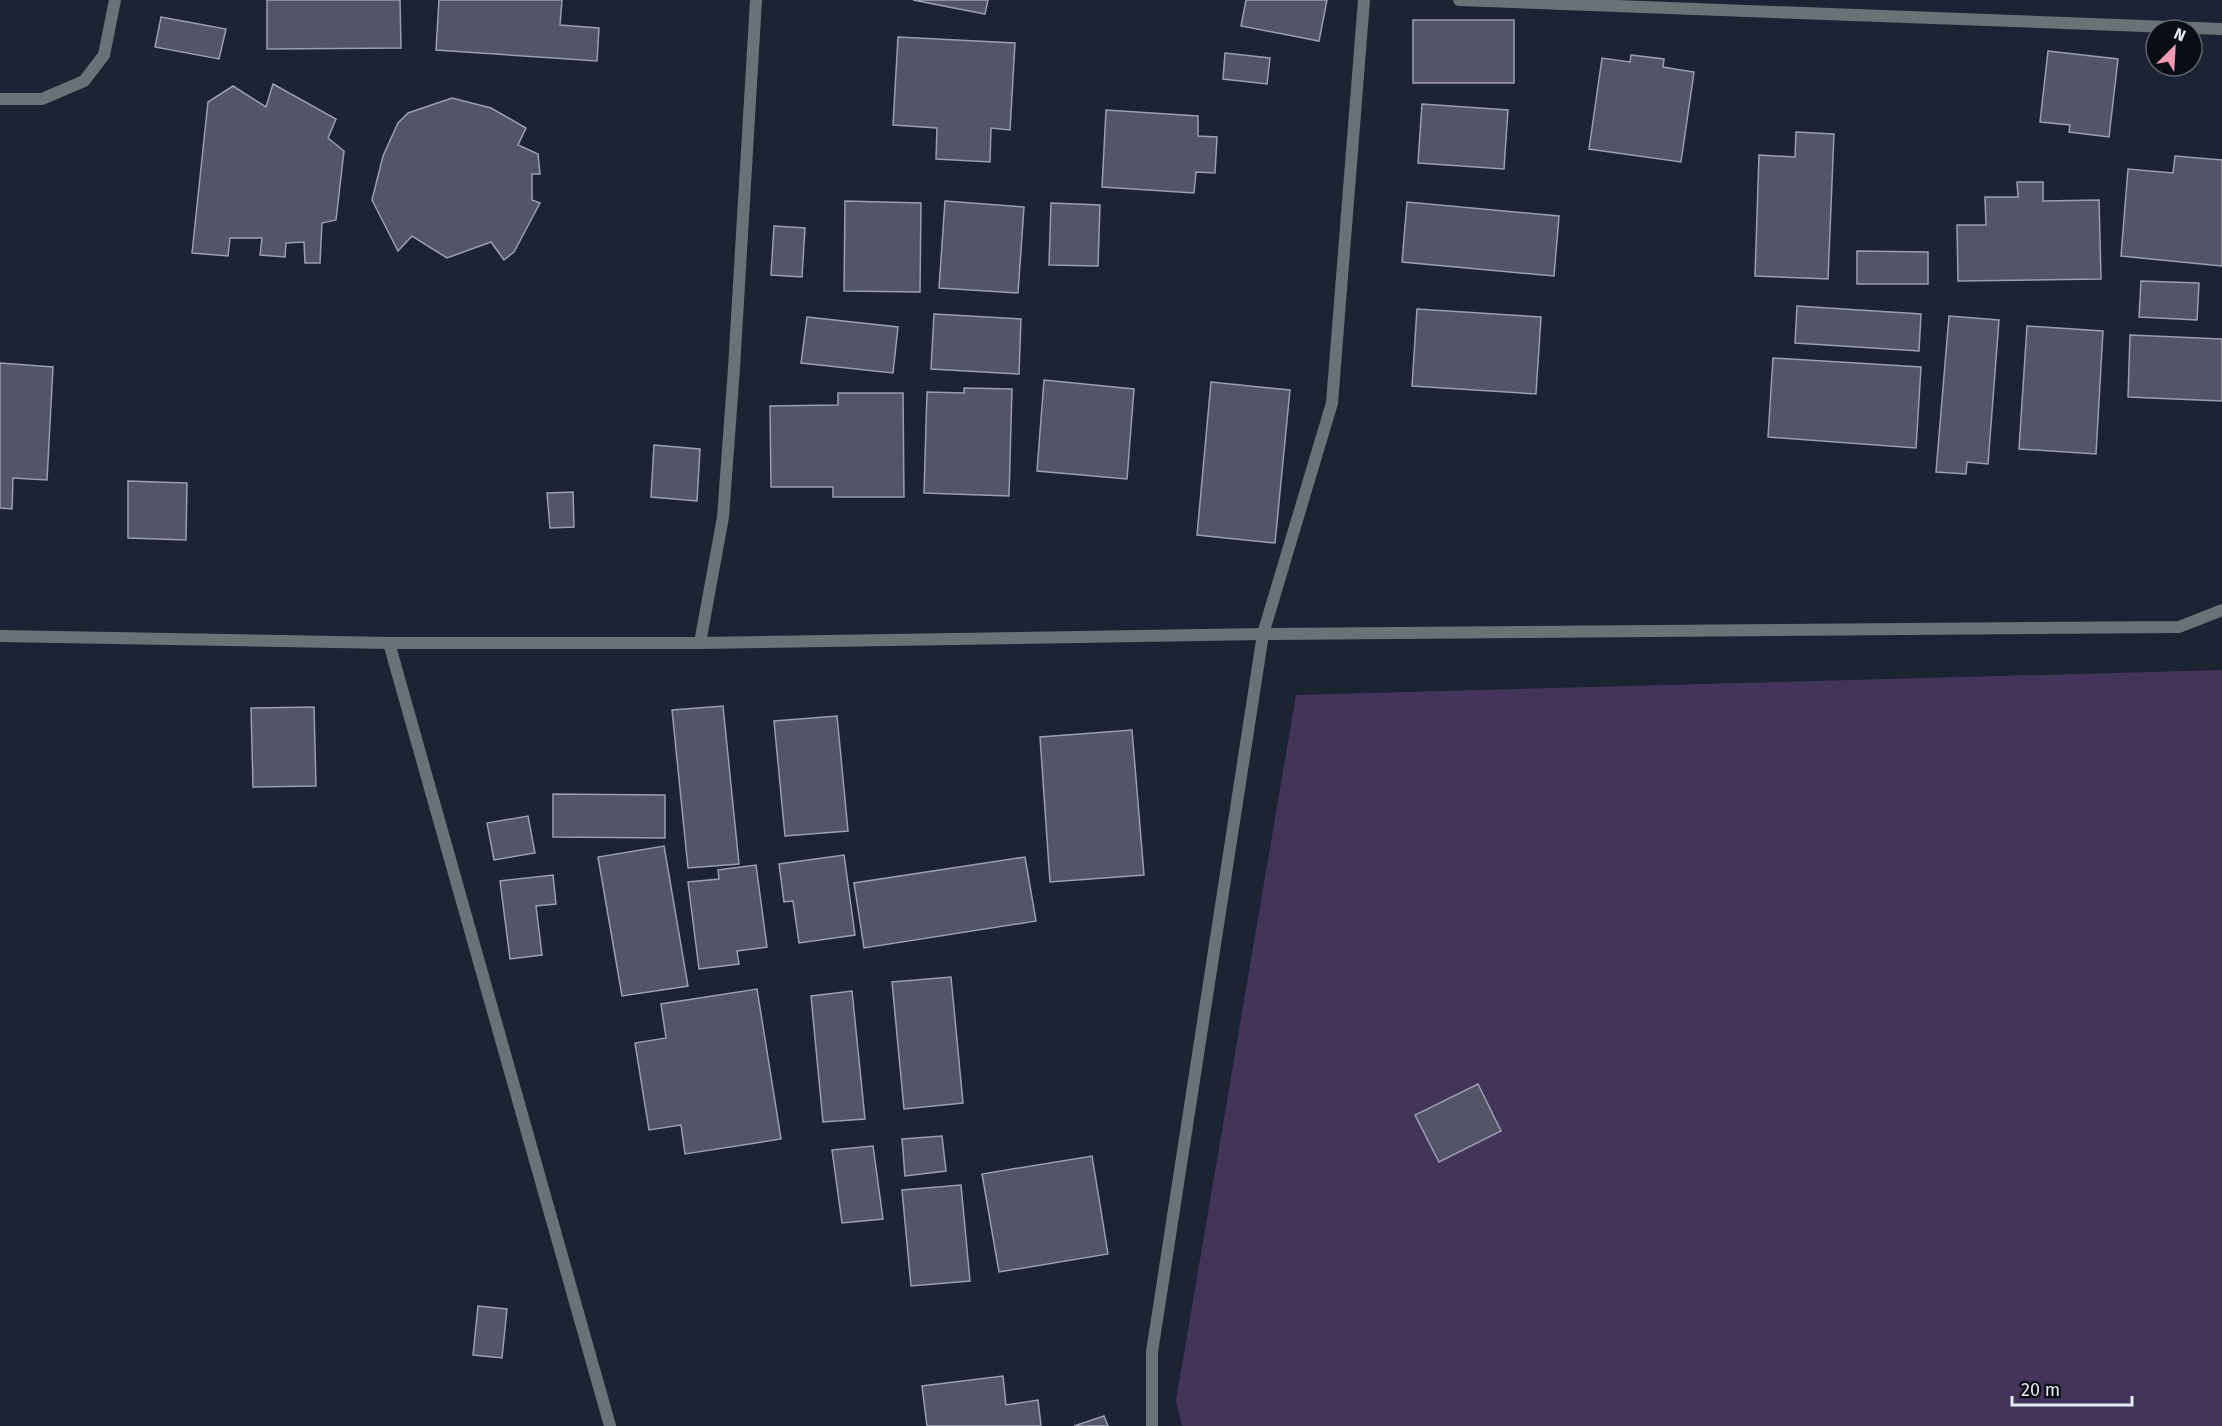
<svg xmlns="http://www.w3.org/2000/svg" width="2222" height="1426" viewBox="0 0 2222 1426" font-family="'Fira Sans',sans-serif">
<rect width="100%" height="100%" fill="#1c2433"/>
<polygon fill="#43345a" points="2222,670 2222,1426 1182,1426 1176,1401 1296,695"/>
<g fill="#535467" stroke="#9b9db1" stroke-width="1.5">
<polygon points="267,0 400,0 401,48 267,49"/>
<polygon points="439,0 562,0 560,25 599,28 597,61 436,50"/>
<polygon points="913,0 988,0 985,14"/>
<polygon points="1246,0 1327,0 1319,41 1241,26"/>
<polygon points="161,17 226,29 219,59 155,47"/>
<rect x="1413" y="20" width="101" height="63"/>
<polygon points="898,37 1015,43 1010,130 991,128 990,162 936,159 937,128 893,125"/>
<polygon points="2048,51 2118,59 2109,137 2069,132 2070,125 2040,122"/>
<polygon points="1225,53 1270,58 1267,84 1223,79"/>
<polygon points="1631,55 1664,59 1663,67 1694,72 1681,162 1589,149 1602,58 1630,62"/>
<polygon points="273,84 336,119 328,138 344,151 336,220 322,223 320,263 305,263 304,242 286,243 285,257 260,255 262,238 230,238 228,256 192,253 208,102 233,86 266,107"/>
<polygon points="452,98 491,108 526,128 518,145 538,154 540,174 532,174 532,200 540,203 514,252 504,260 491,242 447,258 412,236 398,251 372,200 383,156 398,123 408,113"/>
<polygon points="1422,104 1508,110 1504,169 1418,163"/>
<polygon points="1106,110 1198,116 1198,136 1217,137 1215,173 1196,172 1194,193 1102,187"/>
<polygon points="1796,132 1834,134 1828,279 1755,276 1759,155 1795,157"/>
<polygon points="2175,156 2222,160 2222,266 2121,256 2128,169 2173,173"/>
<polygon points="2017,182 2043,182 2043,201 2099,200 2101,279 1958,281 1957,225 1986,225 1985,197 2018,197"/>
<polygon points="845,201 921,203 920,292 844,291"/>
<polygon points="945,201 1024,207 1018,293 939,288"/>
<polygon points="1407,202 1559,216 1554,276 1402,262"/>
<polygon points="1051,203 1100,205 1098,266 1049,265"/>
<polygon points="774,226 805,228 802,277 771,275"/>
<polygon points="1857,251 1928,252 1928,284 1857,284"/>
<polygon points="2141,281 2199,283 2197,320 2139,317"/>
<polygon points="1797,306 1921,314 1919,351 1795,343"/>
<polygon points="1417,309 1541,317 1536,394 1412,386"/>
<polygon points="934,314 1021,319 1019,374 931,369"/>
<polygon points="1949,316 1999,320 1988,464 1967,462 1966,474 1936,472"/>
<polygon points="807,317 898,327 893,373 801,363"/>
<polygon points="2027,326 2103,331 2096,454 2019,449"/>
<polygon points="2130,335 2222,339 2222,401 2128,397"/>
<polygon points="1773,358 1921,367 1916,448 1768,437"/>
<polygon points="0,363 53,367 47,480 13,478 12,509 0,508"/>
<polygon points="1044,380 1134,389 1127,479 1037,471"/>
<polygon points="1211,382 1290,390 1275,543 1197,535"/>
<polygon points="964,388 1012,389 1009,496 924,493 927,392 964,393"/>
<polygon points="838,393 903,393 904,497 833,497 833,487 771,487 770,406 838,405"/>
<polygon points="654,445 700,449 697,501 651,497"/>
<polygon points="128,481 187,483 186,540 128,538"/>
<polygon points="573,492 574,527 550,528 547,493"/>
<polygon points="723,706 739,864 688,868 672,710"/>
<polygon points="314,707 316,786 253,787 251,708"/>
<polygon points="837,716 848,831 785,836 774,721"/>
<polygon points="1132,730 1144,875 1050,882 1040,737"/>
<polygon points="553,794 665,795 665,838 553,837"/>
<polygon points="528,816 535,853 494,860 487,823"/>
<polygon points="664,846 688,986 622,996 598,857"/>
<polygon points="844,855 855,935 799,943 793,901 784,902 779,864"/>
<polygon points="1025,857 1036,921 864,948 854,883"/>
<polygon points="756,865 767,947 737,951 739,964 699,969 688,882 719,879 718,870"/>
<polygon points="553,875 556,904 536,906 542,955 510,959 500,881"/>
<polygon points="951,977 963,1103 904,1109 892,982"/>
<polygon points="757,989 781,1139 685,1154 681,1125 649,1130 635,1043 666,1038 661,1004"/>
<polygon points="852,991 865,1119 823,1122 811,996"/>
<polygon points="1478,1084 1501,1131 1439,1162 1415,1115"/>
<polygon points="942,1136 946,1171 905,1176 902,1139"/>
<polygon points="873,1146 883,1219 842,1223 832,1150"/>
<polygon points="1092,1156 1108,1254 999,1272 982,1174"/>
<polygon points="961,1185 970,1281 911,1286 902,1190"/>
<polygon points="478,1306 507,1309 502,1358 473,1355"/>
<polygon points="1003,1376 1006,1405 1038,1400 1041,1426 927,1426 922,1386"/>
<polygon points="1104,1416 1108,1426 1074,1426"/>
</g>
<g fill="none" stroke-linecap="round" stroke-linejoin="round">
<g stroke="#6a7278" stroke-width="12">
<polyline points="1459,0 2222,29"/>
<polyline points="0,99 42,99 84,81 104,55 115,0"/>
<polyline points="0,636 389,643 700,643 1263,634 2179,627 2222,610"/>
<polyline points="389,643 610,1426"/>
<polyline points="700,643 723,517 734,368 756,0"/>
<polyline points="1152,1426 1152,1352 1263,634 1332,403 1364,0"/>
</g>
</g>
<g transform="translate(2174 48) rotate(24)"><circle r="28" fill="#0a0d14" stroke="#61656e" stroke-width="1.5"/>
<path d="M0-4.5L10 22L0 15L-10 22Z" fill="#f19ab1"/>
<text y="-9" font-size="16" font-weight="bold" text-anchor="middle" fill="#e4eaf4">N</text>
</g>
<path d="M2012 1396v9h120v-9" fill="none" stroke="#e4eaf4" stroke-width="3"/>
<text x="2021" y="1396" font-size="18" fill="#e4eaf4" stroke="#0a0d14" stroke-width="4.5" paint-order="stroke">20 m</text>
</svg>
